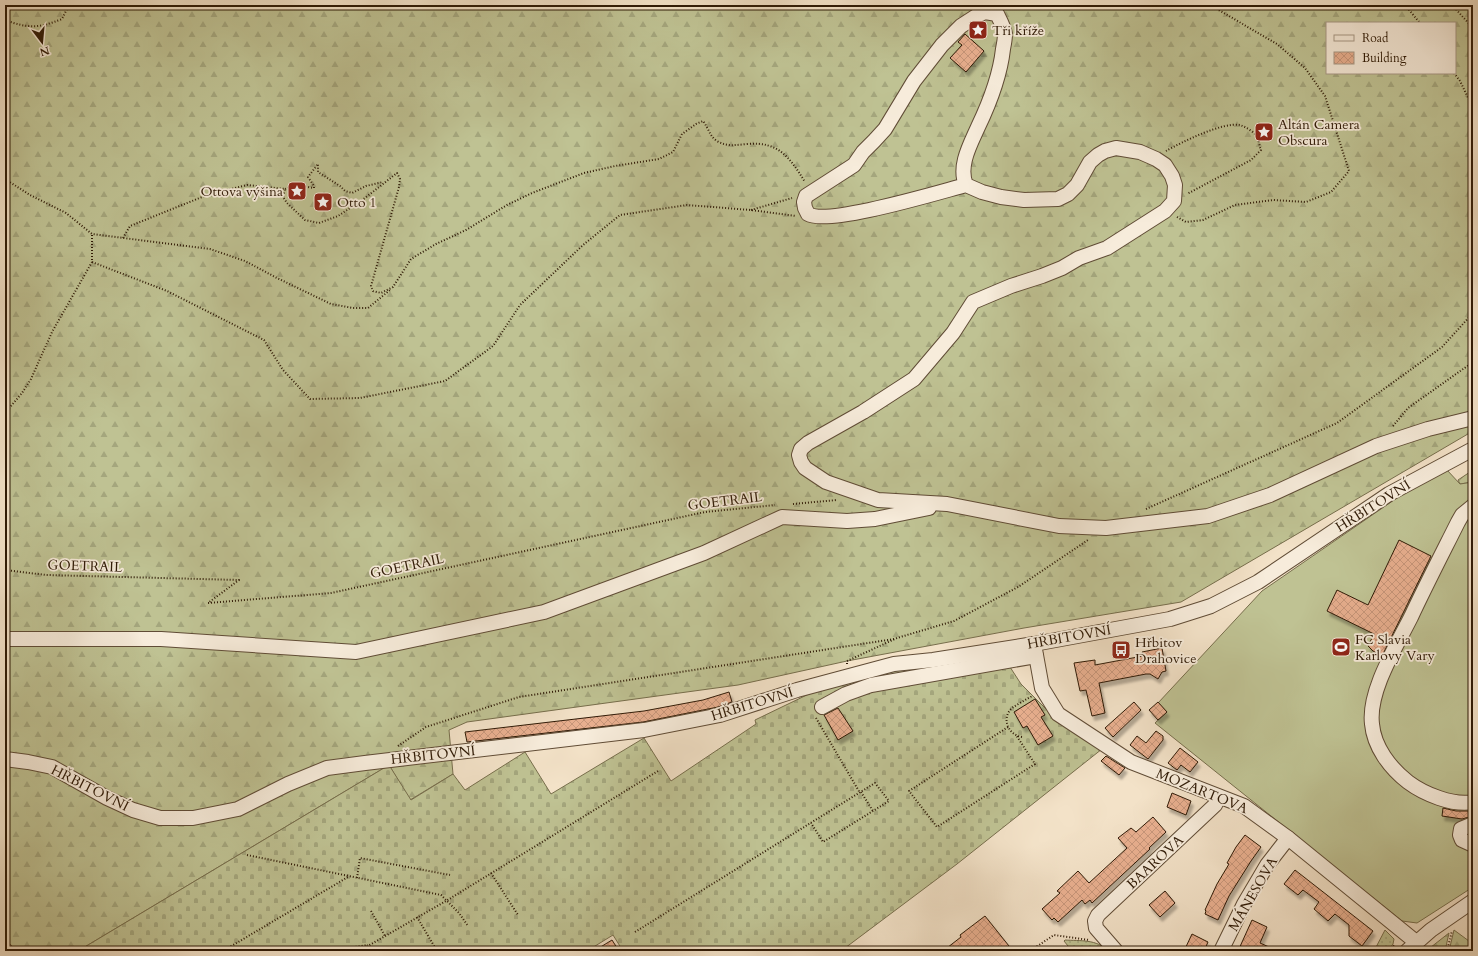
<svg xmlns="http://www.w3.org/2000/svg" width="1478" height="956" viewBox="0 0 1478 956" font-family="Cardo,serif">
<defs>
<pattern id="grass-dots" width="8" height="8" patternUnits="userSpaceOnUse"><rect width="8" height="8" fill="#bfc293"/><path d="M2 2h.1M6 6h.1" fill="none" stroke="#a4a67d" stroke-width="1.8" stroke-linecap="round"/></pattern>
<pattern id="forest-firs" width="22" height="20" patternUnits="userSpaceOnUse"><rect width="22" height="20" fill="#bfc293"/><path d="M5 1l3.5 6h-7zM16 11l3.5 6h-7z" fill="#a4a67d"/></pattern>
<pattern id="cemetery-stones" width="16" height="16" patternUnits="userSpaceOnUse"><rect width="16" height="16" fill="#bfc293"/><path d="M2 7V4a2 2 0 0 1 4 0v3zM10 15v-3a2 2 0 0 1 4 0v3z" fill="#a4a67d"/></pattern>
<pattern id="garden-furrows" width="10" height="10" patternUnits="userSpaceOnUse"><rect width="10" height="10" fill="#bfc293"/><path d="M-1 1l2-2M0 10L10 0M9 11l2-2" fill="none" stroke="#a4a67d"/></pattern>
<pattern id="building-cross-hatch" width="8" height="8" patternUnits="userSpaceOnUse"><rect width="8" height="8" fill="#e8af8f"/><path d="M0 0l8 8M0 8l8-8" fill="none" stroke="#c7967a"/></pattern>
<filter id="shadow"><feDropShadow dx="2.5" dy="4.5" stdDeviation="1" flood-color="#0004"/></filter>
</defs>
<rect width="100%" height="100%" fill="#f3e2c8"/>
<filter id="stains"><feTurbulence type="fractalNoise" baseFrequency=".005" numOctaves="4"/><feColorMatrix values="0 0 0 0 .2 0 0 0 0 .09 0 0 0 0 .02 0 0 0 .5 -.17"/></filter>
<radialGradient id="worn" r=".72"><stop offset=".6" stop-color="#630" stop-opacity="0"/><stop offset="1" stop-color="#630" stop-opacity=".3"/></radialGradient>
<g fill="url(#grass-dots)" stroke="#776e4c">
<polygon points="1385,930 1394,939 1393,944 1388,951 1374,951"/>
<path d="M 1065,940 C 1080,941 1097,939 1108,951 L 1072,951 L 1064,941 Z"/>
</g>
<g fill="url(#forest-firs)" stroke="#776e4c" fill-rule="evenodd">
<path d="M 5,5 L 1473,5 L 1473,431 L 1181,602 L 1024,628 L 847,661 L 738,685 L 467,722 L 449,730 L 453,774 L 410,800 L 389,765 L 78,951 L 5,951 ZM 1327,23 L 1455,23 L 1455,73 L 1327,73 Z"/>
<polygon points="1454,930 1473,944 1473,951 1449,951"/>
<polygon points="1449,933 1445,951 1426,951"/>
</g>
<polygon fill="url(#cemetery-stones)" stroke="#776e4c" points="1010,667 1021,684 1058,721 1102,749 957,864 841,951 623,951 613,935 587,951 78,951 389,765 411,800 453,774 465,790 525,752 551,794 644,738 671,781 756,724 755,720 813,692 897,670 927,669 940,680"/>
<polygon fill="url(#garden-furrows)" stroke="#776e4c" points="1473,470 1473,482 1460,484 1458,480"/>
<polygon fill="#bfc293" stroke="#776e4c" points="1447,470 1460,484 1473,482 1473,887 1417,923 1402,921 1155,723 1167,712 1158,703 1262,591 1407,491"/>
<g fill="url(#building-cross-hatch)" stroke="#2f1a06" filter="url(#shadow)">
<polygon points="965,34 984,51 966,72 950,58 962,45 958,42"/>
<polygon points="1399,540 1431,556 1382,656 1373,651 1368,646 1374,634 1327,611 1337,590 1368,605"/>
<polygon points="1162,648 1166,671 1162,672 1158,679 1150,674 1146,674 1099,683 1105,713 1092,716 1086,690 1080,691 1074,663 1095,660 1095,665 1143,656 1142,652"/>
<polygon points="729,692 732,702 718,707 643,722 467,742 465,732 644,711 703,700"/>
<polygon points="1035,699 1045,715 1041,717 1053,736 1038,745 1027,726 1023,728 1014,712"/>
<polygon points="1134,702 1141,710 1113,737 1105,728"/>
<polygon points="1158,702 1167,712 1158,720 1149,710"/>
<polygon points="838,708 853,731 838,740 824,715"/>
<polygon points="1156,731 1163,736 1163,740 1148,759 1130,745 1137,736 1146,743"/>
<polygon points="1180,748 1198,762 1190,772 1181,765 1177,770 1168,763"/>
<polygon points="1106,756 1125,768 1119,775 1101,761"/>
<polygon points="1172,793 1191,801 1186,815 1167,807"/>
<polygon points="1443,808 1456,811 1470,811 1469,817 1462,819 1442,816"/>
<polygon points="1153,817 1166,832 1149,848 1150,849 1092,903 1090,900 1085,904 1082,900 1058,922 1054,918 1052,920 1042,909 1060,893 1057,891 1078,871 1089,883 1127,848 1118,838 1131,828 1136,832"/>
<polygon points="1245,835 1261,847 1251,861 1229,896 1218,920 1205,914 1206,911 1205,910 1217,884 1229,864 1227,863 1236,847"/>
<polygon points="1295,870 1373,931 1362,946 1349,936 1349,925 1335,914 1328,921 1314,909 1319,902 1303,890 1298,895 1284,884"/>
<polygon points="1165,891 1175,903 1160,917 1149,905"/>
<polygon points="985,916 1013,951 943,951 961,937 960,935"/>
<polygon points="1252,920 1267,927 1260,943 1278,951 1238,951"/>
<polygon points="1192,934 1208,942 1204,951 1184,951"/>
<polygon points="612,940 619,951 594,951"/>
</g>
<g fill="none" stroke-linecap="round" stroke-linejoin="round">
<defs>
<g id="minor">
<path d="M 966,185 C 939,192 828,226 808,214 L 805,208 L 804,202 L 806,196 L 854,165 L 863,152 L 874,141 L 885,129 L 914,81 L 942,45 L 961,26 L 978,15 L 985,12 L 997,14 C 1000,20 1004,27 1005,34 C 1005,39 1004,44 1003,49 C 1000,76 990,102 978,127 C 970,145 958,166 966,185 L 982,192 L 1001,197 L 1024,200 L 1058,199 L 1068,194 L 1077,185 L 1090,162 L 1098,155 L 1105,151 L 1116,148 L 1140,152 L 1156,159 L 1165,165 L 1172,176 L 1175,185 L 1174,201 L 1165,211 L 1107,248 L 1079,258 L 1062,268 L 1042,276 L 1011,286 L 973,302 L 953,333 L 914,379 L 863,412 L 808,443 L 801,449 L 799,455 L 801,462 L 805,468 L 826,482 L 878,500 L 947,504 L 1059,526 L 1106,528 L 1208,516 L 1270,495 L 1376,446 L 1428,429 L 1473,418"/>
<path d="M 1473,506 L 1462,515 L 1458,522 C 1442,554 1426,585 1411,617 C 1396,647 1368,691 1372,724 C 1374,747 1390,768 1408,782 C 1424,794 1453,806 1473,802"/>
<polyline points="5,639 161,639 356,652 544,612 704,553 782,517 847,521 875,519 929,508"/>
<polyline points="1034,644 1042,688 1058,714 1131,762 1244,806 1288,838 1416,942"/>
<polyline points="822,707 846,694 871,685 1036,656"/>
<polyline points="5,759 28,762 52,767 107,798 133,810 160,818 193,818 238,809 288,784 327,768 365,763 644,730 720,715 797,690 894,664 933,660 1034,644 1170,619 1211,606 1258,582 1389,494 1473,449"/>
<polyline points="1473,824 1461,829 1460,835 1462,840 1473,845"/>
<polyline points="5,950 6,951"/>
<polyline points="1116,951 1096,928 1095,921 1098,915 1215,805 1219,797"/>
<polyline points="1221,951 1244,904 1267,865 1288,838"/>
<polyline points="1407,951 1431,930 1473,901"/>
</g>
</defs>
<use href="#minor" stroke="#604c36" stroke-width="16"/>
<g stroke="#2f1a06" stroke-width="2" stroke-dasharray="1 2" stroke-linecap="butt">
<polyline points="1405,5 1420,23"/>
<polyline points="1452,5 1473,28"/>
<path d="M 5,20 C 29,29 39,28 62,19 L 69,5"/>
<polyline points="1454,73 1460,81 1473,108"/>
<path d="M 1166,151 C 1182,142 1222,122 1240,125 C 1246,127 1252,131 1256,135 C 1259,139 1259,146 1261,150 L 1251,160 L 1187,194"/>
<polyline points="5,179 30,195 66,213 92,234 210,249 245,261 277,278 331,304 353,308 368,308 390,290"/>
<polyline points="285,189 296,185 314,188 314,186 308,177 318,164 318,172 340,186 345,191 352,193 366,186 383,182"/>
<polyline points="751,210 792,198"/>
<polyline points="1177,217 1186,222 1203,220 1235,205 1273,200 1306,202 1331,192 1349,171 1325,96 1305,68 1277,44 1210,5"/>
<path d="M 123,238 L 130,226 L 207,195 L 247,185 L 285,189 L 283,197 L 287,203 L 305,220 L 319,223 L 338,216 L 365,198 L 397,173 L 400,179 L 399,187 L 371,286 L 373,291 L 381,293 L 393,287 L 411,259 L 436,244 L 466,230 L 507,205 L 532,193 L 584,173 L 615,166 L 659,159 L 673,152 L 682,134 L 696,124 L 703,121 C 708,127 710,137 717,141 C 727,147 736,145 747,144 C 779,141 790,158 805,182"/>
<polyline points="92,262 167,291 264,340 283,370 310,399 360,398 445,381 493,346 520,305 583,245 620,215 687,205 751,210 796,216"/>
<polyline points="5,413 22,393 31,379 52,332 92,262 92,234"/>
<polyline points="1393,426 1408,408 1473,362"/>
<polyline points="793,504 837,500"/>
<polyline points="1146,509 1337,423 1442,347 1473,313"/>
<polyline points="5,570 46,575 239,580 208,603 331,593 705,512 775,505"/>
<polyline points="847,664 847,661 897,638 954,621 1018,587 1088,540"/>
<polyline points="816,718 860,793"/>
<polyline points="1008,727 909,791 937,827 1035,764 1016,735"/>
<path d="M 1022,737 C 1008,735 1001,718 1012,708 C 1018,704 1025,700 1032,696"/>
<polyline points="398,746 426,727 519,697 894,639"/>
<polyline points="861,792 873,811"/>
<polyline points="247,855 441,895 459,913 468,926"/>
<polyline points="491,873 518,915"/>
<polyline points="357,878 360,858 450,875"/>
<polyline points="371,911 385,936"/>
<polyline points="417,917 437,951"/>
<polyline points="635,932 875,783 889,801 823,842 811,823"/>
<polyline points="223,951 348,877"/>
<polyline points="326,951 368,945"/>
<polyline points="359,951 446,901 658,771"/>
<polyline points="1030,951 1035,948"/>
<polyline points="1033,951 1036,947 1054,935 1089,940"/>
<polyline points="1390,951 1395,944"/>
<polyline points="1447,951 1452,931"/>
</g>
<use href="#minor" stroke="#f7ecdb" stroke-width="14"/>
</g>
<defs>
<symbol id="sight-square" viewBox="-11 -11 22 22"><rect x="-9" y="-9" width="18" height="18" rx="4" fill="#8f2418" stroke="#f7ecdb"/><path d="M0-6L1.8-2.2L6-1.7L2.9 1.2L3.7 5.4L0 3.3L-3.7 5.4L-2.9 1.2L-6-1.7L-1.8-2.2Z" fill="#fff"/></symbol>
<symbol id="stadium-square" viewBox="-11 -11 22 22"><rect x="-9" y="-9" width="18" height="18" rx="4" fill="#8f2418" stroke="#f7ecdb"/><path d="M0-5a6.5 5 0 1 0 0 10a6.5 5 0 1 0 0-10ZM-3.5-1.8h7v3.6h-7Z" fill="#fff"/></symbol>
<symbol id="bus-square" viewBox="-11 -11 22 22"><rect x="-9" y="-9" width="18" height="18" rx="4" fill="#8f2418" stroke="#f7ecdb"/><path d="M-5-6H5V4H4V6H2V4H-2V6H-4V4H-5ZM-3.5-4V0h7V-4ZM-3.5 1.2v1.5H-2V1.2ZM2 1.2v1.5H3.5V1.2Z" fill="#fff"/></symbol>
</defs>
<g fill-rule="evenodd">
<use href="#sight-square" x="967" y="19" width="22" height="22"/>
<use href="#sight-square" x="1253" y="121" width="22" height="22"/>
<use href="#sight-square" x="286" y="180" width="22" height="22"/>
<use href="#sight-square" x="312" y="191" width="22" height="22"/>
<use href="#stadium-square" x="1330" y="636" width="22" height="22"/>
<use href="#bus-square" x="1110" y="639" width="22" height="22"/>
</g>
<g text-anchor="middle" dominant-baseline="central" stroke-width="3.5" stroke-linejoin="round" paint-order="stroke">
<g font-size="14" fill="#2f1a06" stroke="#f7ecdb" text-anchor="start">
<text x="992" y="30">Tři kříže</text>
<text x="1278" y="124">Altán Camera<tspan x="1278" dy="16">Obscura</tspan></text>
<text x="283" y="191" text-anchor="end">Ottova výšina</text>
<text x="337" y="202">Otto 1</text>
<text x="1355" y="639">FC Slavia<tspan x="1355" dy="16">Karlovy Vary</tspan></text>
<text x="1135" y="642">Hřbitov<tspan x="1135" dy="16">Drahovice</tspan></text>
</g>
<g font-size="14" fill="#2f1a06" stroke="#f7ecdb">
<text transform="translate(725 501) rotate(-7)">GOETRAIL</text>
<text transform="translate(1373 506) rotate(-32)">HŘBITOVNÍ</text>
<text transform="translate(85 566) rotate(2)">GOETRAIL</text>
<text transform="translate(407 566) rotate(-12)">GOETRAIL</text>
<text transform="translate(1069 637) rotate(-10)">HŘBITOVNÍ</text>
<text transform="translate(752 704) rotate(-17)">HŘBITOVNÍ</text>
<text transform="translate(433 755) rotate(-6)">HŘBITOVNÍ</text>
<text transform="translate(90 788) rotate(27)">HŘBITOVNÍ</text>
<text transform="translate(1202 791) rotate(22)">MOZARTOVA</text>
<text transform="translate(1155 862) rotate(-43)">BAAROVA</text>
<text transform="translate(1253 894) rotate(-60)">MÁNESOVA</text>
</g>
</g>
<rect width="1478" height="956" fill="none" stroke="#f3e2c8" stroke-width="20"/>
<rect x="6" y="6" width="1466" height="944" fill="none" stroke="#2f1a06" stroke-width="2"/>
<rect x="10" y="10" width="1458" height="936" fill="none" stroke="#2f1a06"/>
<rect x="1326" y="22" width="130" height="52" fill="#f7ecdb" stroke="#a79886"/>
<rect x="1334" y="35" width="20" height="6" fill="#f7ecdb" stroke="#a79886"/>
<text x="1362" y="42" font-size="12" fill="#2f1a06">Road</text>
<rect x="1334" y="52" width="20" height="12" fill="url(#building-cross-hatch)" stroke="#a79886"/>
<text x="1362" y="62" font-size="12" fill="#2f1a06">Building</text>
<g transform="translate(42 42) rotate(164)" stroke="#f7ecdb" stroke-width="3" paint-order="stroke">
<path d="M0-3L7 15L0 10L-7 15Z" fill="#2f1a06"/>
<text y="-6" font-size="11" font-weight="bold" text-anchor="middle" fill="#2f1a06">N</text>
</g>
<rect width="100%" height="100%" filter="url(#stains)"/>
<rect width="100%" height="100%" fill="url(#worn)"/>
</svg>
